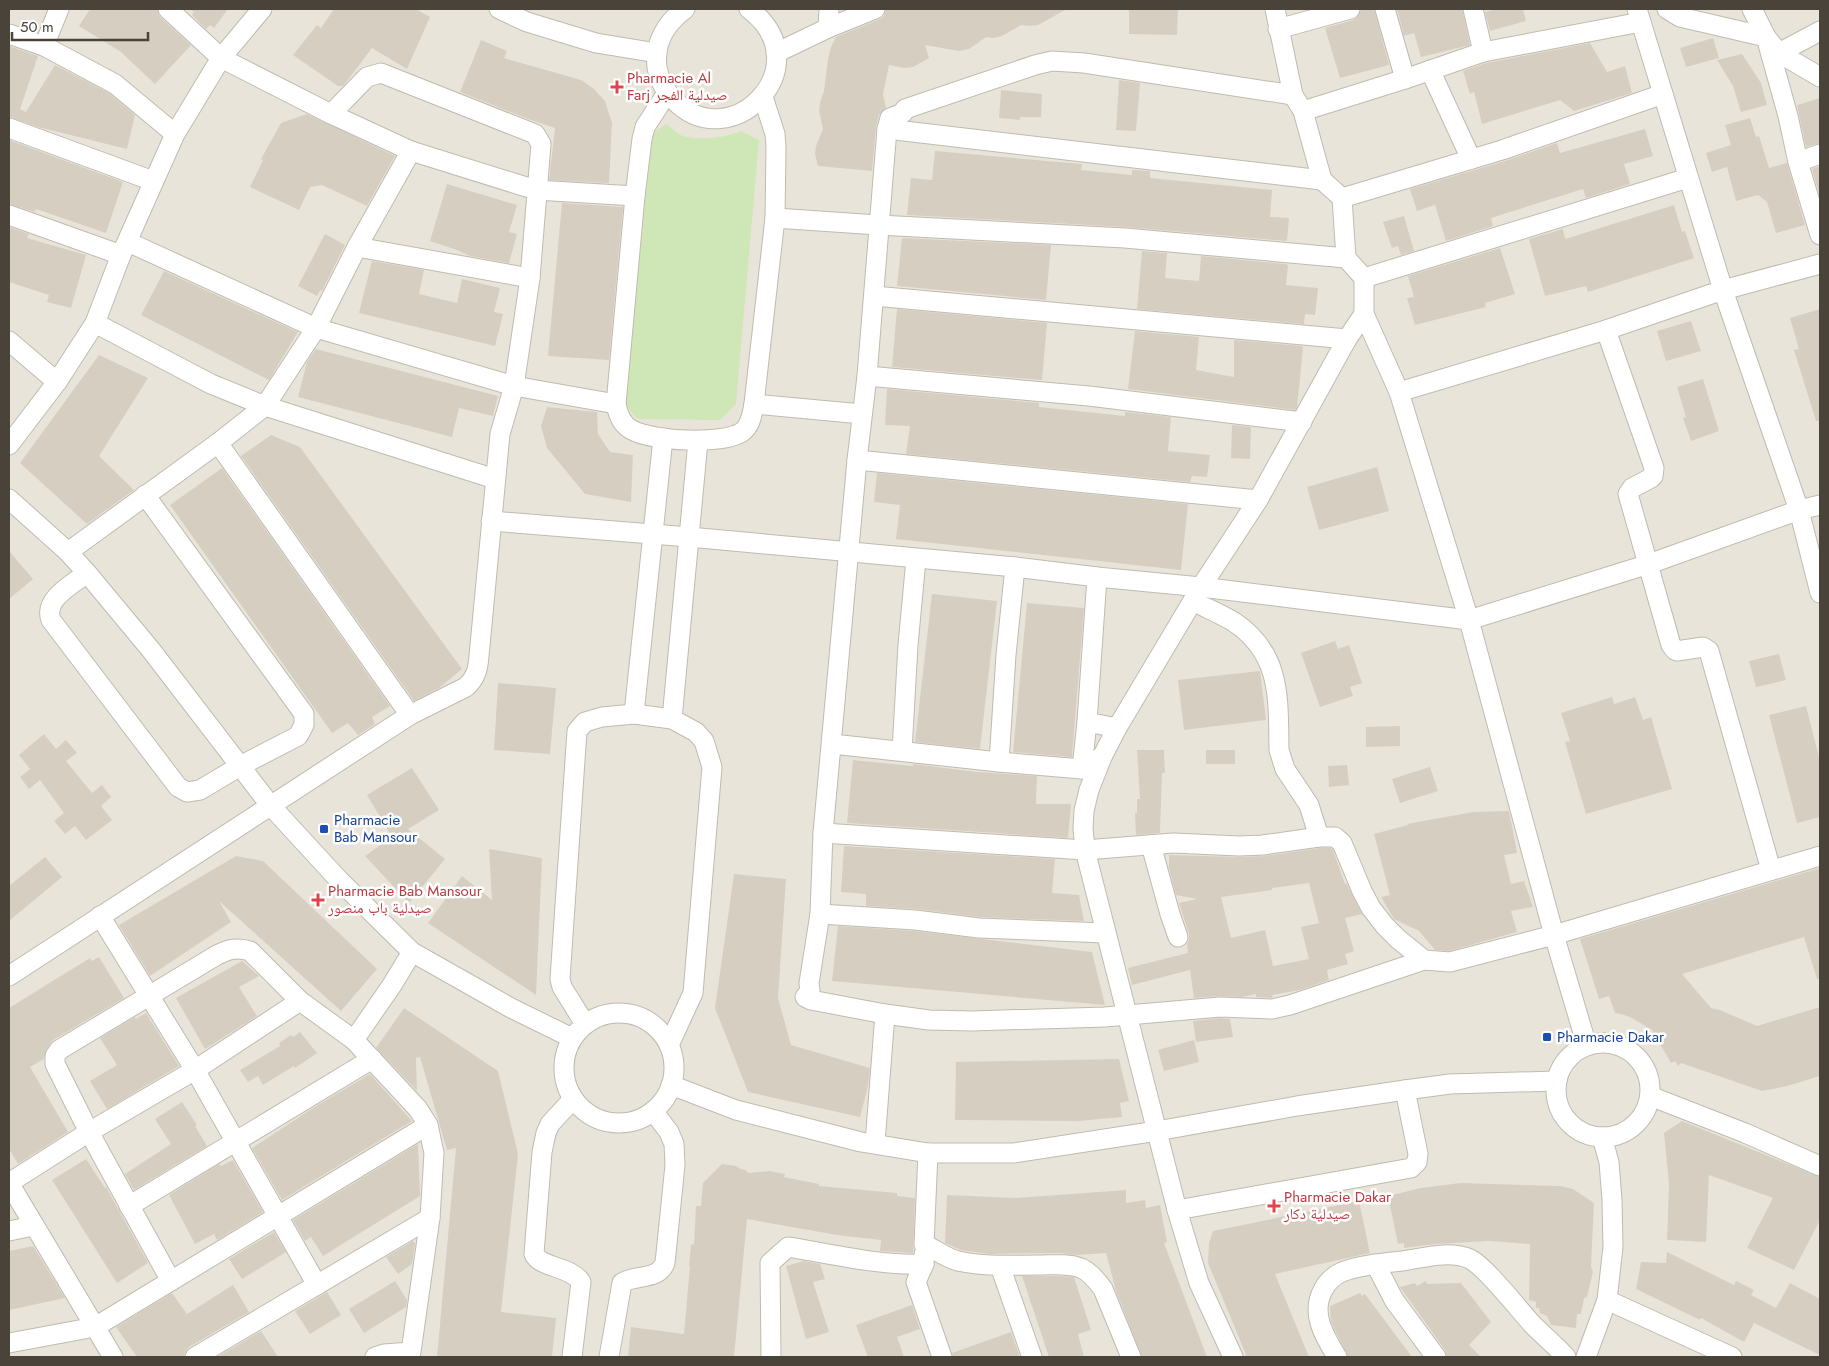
<svg xmlns="http://www.w3.org/2000/svg" width="1829" height="1366" viewBox="0 0 1829 1366" font-family="Jost,'Noto Naskh Arabic',sans-serif">
<rect width="100%" height="100%" fill="#f5f2eb"/>
<rect fill="#e9e4da" x="9" y="9" width="1811" height="1348"/>
<path fill="#cfe7b6" d="M 667,124 C 672,128 677,134 683,136 C 701,141 724,138 741,131 L 759,140 L 736,404 L 720,420 L 638,419 L 625,406 L 652,133 Z"/>
<g fill="#d6cfc1" fill-rule="evenodd">
<polygon points="90,9 157,9 160,17 191,45 155,84 121,52 79,26"/>
<polygon points="189,9 228,9 214,28 210,25 206,29 192,15 194,12"/>
<polygon points="334,9 416,9 430,17 407,69 372,48 347,81 343,86 338,86 293,55 317,25 321,28"/>
<polygon points="886,9 1067,9 1038,25 1029,26 1021,25 1002,36 993,38 986,37 969,49 959,51 925,45 929,58 913,67 904,68 889,65 883,94 886,108 879,115 876,126 872,171 818,166 815,154 816,146 823,129 819,111 820,102 824,91 828,59 831,47 836,37 880,19 884,16"/>
<polygon points="1129,9 1178,9 1177,35 1129,34"/>
<polygon points="1361,9 1374,9 1389,65 1340,78 1325,28 1353,20 1358,16"/>
<polygon points="1397,9 1462,9 1470,45 1421,57 1414,33 1404,36"/>
<polygon points="1497,9 1523,9 1526,21 1490,31 1485,12"/>
<polygon points="1713,38 1719,58 1686,67 1680,48"/>
<polygon points="481,40 507,51 504,58 581,80 594,89 605,101 612,123 609,183 549,180 555,128 528,119 460,92"/>
<polygon points="1590,43 1607,72 1625,66 1632,93 1574,111 1560,100 1482,124 1474,92 1470,94 1463,71 1486,63"/>
<polygon points="9,46 38,56 20,109 26,112 55,65 109,93 135,115 127,149 38,127 9,117"/>
<polygon points="1742,54 1761,83 1767,105 1741,112 1733,86 1717,60"/>
<polygon points="1119,80 1140,83 1136,131 1116,130"/>
<polygon points="1001,90 1042,94 1041,117 1020,117 1020,120 999,118"/>
<polygon points="1820,98 1820,143 1806,147 1797,105"/>
<polygon points="307,114 395,156 367,206 322,185 310,187 299,210 250,187 263,160 261,159 281,123"/>
<polygon points="1750,118 1756,137 1759,136 1769,168 1787,163 1805,225 1776,233 1767,202 1758,195 1736,201 1727,167 1712,172 1706,153 1731,145 1725,125"/>
<polygon points="1645,129 1653,156 1624,164 1630,184 1586,198 1583,189 1491,218 1493,226 1446,241 1435,205 1417,211 1410,189 1505,161 1557,143 1560,153"/>
<polygon points="9,140 123,182 106,233 36,209 35,212 9,204"/>
<polygon points="935,151 1082,164 1081,170 1132,175 1132,170 1150,171 1150,178 1272,190 1270,217 1289,218 1287,241 1126,227 907,215 911,178 932,180"/>
<polygon points="1820,166 1820,197 1812,169"/>
<polygon points="447,184 517,205 509,232 517,234 509,263 470,256 457,250 430,241"/>
<polygon points="562,203 623,207 609,360 548,356"/>
<polygon points="1674,205 1682,232 1685,231 1694,258 1588,292 1586,286 1545,296 1529,239 1563,229 1565,239"/>
<polygon points="1404,216 1414,251 1401,255 1398,246 1392,248 1383,222"/>
<polygon points="9,227 29,234 27,238 86,255 71,308 47,302 49,295 9,282"/>
<polygon points="325,234 345,245 322,291 320,290 317,296 298,286"/>
<polygon points="902,238 1051,245 1046,300 897,286"/>
<polygon points="1500,248 1515,294 1485,303 1486,307 1415,325 1407,298 1414,297 1408,276"/>
<polygon points="1142,251 1167,253 1165,278 1199,281 1201,256 1285,264 1288,265 1286,285 1318,288 1315,315 1305,314 1304,324 1137,309"/>
<polygon points="372,261 424,270 419,294 457,303 462,279 500,288 494,312 503,314 495,346 359,313"/>
<polygon points="164,271 298,332 269,380 141,315"/>
<polygon points="897,309 1047,323 1042,380 892,367"/>
<polygon points="1820,309 1820,421 1816,421 1794,350 1799,349 1790,318"/>
<polygon points="1691,321 1701,351 1666,361 1657,331"/>
<polygon points="1135,331 1199,337 1196,370 1234,377 1234,340 1302,346 1303,348 1297,407 1295,410 1128,389"/>
<polygon points="316,349 498,396 493,416 459,408 452,437 298,397 307,362"/>
<polygon points="99,355 148,378 99,456 134,490 87,524 20,463"/>
<polygon points="1703,379 1719,431 1691,441 1683,418 1686,417 1677,387"/>
<polygon points="887,389 1039,403 1039,407 1125,416 1125,412 1171,417 1168,451 1210,455 1207,477 1192,476 1190,482 906,454 910,426 885,425"/>
<polygon points="547,407 597,412 598,434 610,452 633,455 631,502 585,494 547,448 541,426"/>
<polygon points="1232,425 1251,427 1250,459 1231,458"/>
<polygon points="271,435 300,447 462,669 439,688 414,701 241,456"/>
<polygon points="1377,467 1389,511 1319,530 1307,487"/>
<polygon points="222,468 390,706 372,717 375,724 358,735 348,723 332,733 170,505"/>
<polygon points="877,473 1188,504 1181,570 896,539 900,505 874,502"/>
<polygon points="9,551 33,579 9,599"/>
<polygon points="932,594 997,601 980,749 915,742"/>
<polygon points="1027,603 1084,608 1072,757 1013,752"/>
<polygon points="1335,641 1338,649 1349,645 1362,683 1350,687 1353,696 1320,707 1301,653"/>
<polygon points="1779,654 1786,680 1756,687 1749,661"/>
<polygon points="1260,671 1266,720 1184,730 1178,680"/>
<polygon points="498,683 556,688 550,754 494,750"/>
<polygon points="1612,697 1614,704 1635,697 1643,720 1651,717 1672,789 1586,814 1565,742 1570,741 1561,713"/>
<polygon points="1806,706 1820,761 1820,817 1797,823 1769,715"/>
<polygon points="1400,726 1400,746 1366,747 1366,727"/>
<polygon points="44,734 56,749 66,740 77,753 66,761 92,793 102,785 111,797 101,806 112,820 86,840 75,826 65,834 54,821 64,813 40,780 29,789 20,777 30,769 19,755"/>
<polygon points="1137,750 1164,750 1165,773 1162,773 1160,833 1136,835 1135,813 1137,813 1137,799 1140,799"/>
<rect x="1206" y="750" width="29" height="14"/>
<polygon points="853,760 913,766 913,764 977,772 1037,776 1036,804 1071,804 1068,838 847,823"/>
<polygon points="1347,765 1349,785 1329,787 1328,766"/>
<polygon points="1430,767 1438,791 1400,803 1392,779"/>
<polygon points="412,768 439,810 408,829 445,859 409,903 365,856 392,837 367,795"/>
<polygon points="1509,811 1517,853 1504,855 1511,884 1524,881 1533,907 1511,911 1517,932 1449,951 1435,950 1419,931 1394,919 1381,897 1390,895 1374,834 1408,825 1407,824 1473,812"/>
<polygon points="844,846 1055,859 1052,893 1079,895 1084,921 980,917 916,909 866,906 866,894 841,892"/>
<path d="M 1320,848 L 1331,848 L 1333,850 L 1345,884 L 1347,884 L 1362,914 L 1345,918 L 1354,951 L 1345,954 L 1348,964 L 1327,970 L 1329,980 L 1300,990 L 1272,995 L 1273,997 L 1271,998 L 1256,997 L 1256,994 L 1242,997 L 1219,996 L 1194,998 L 1190,970 L 1132,985 L 1128,968 L 1188,953 L 1187,944 L 1189,940 L 1189,934 L 1179,903 L 1197,899 L 1176,895 L 1169,868 L 1169,855 L 1238,857 L 1264,856 ZM 1309,883 L 1319,923 L 1301,927 L 1309,959 L 1273,966 L 1265,930 L 1231,938 L 1221,897 L 1272,890 L 1272,888 Z"/>
<polygon points="489,849 542,858 536,995 428,923 462,876 492,900"/>
<polygon points="236,856 263,861 377,969 341,1011 219,901 231,922 150,976 119,925"/>
<polygon points="45,857 62,877 9,921 9,886"/>
<polygon points="1820,868 1820,979 1817,979 1804,937 1682,974 1711,1008 1720,1010 1757,1026 1820,1007 1820,1076 1787,1086 1762,1091 1681,1063 1678,1066 1675,1061 1671,1063 1652,1030 1632,1018 1621,1014 1615,1013 1609,996 1599,999 1580,939"/>
<polygon points="734,874 786,879 778,998 791,1045 870,1068 868,1086 860,1117 748,1092 715,1008"/>
<polygon points="838,926 914,931 1092,952 1105,1005 832,981"/>
<polygon points="99,957 124,998 53,1040 46,1050 44,1059 30,1067 68,1132 18,1164 9,1149 9,1008 90,958 92,961"/>
<polygon points="242,961 259,976 239,987 257,1016 205,1049 176,998"/>
<polygon points="404,1008 498,1071 518,1154 501,1312 556,1318 552,1357 437,1357 456,1148 447,1150 420,1057 416,1058 417,1091 376,1048"/>
<polygon points="146,1013 179,1066 107,1109 90,1081 117,1065 100,1038 135,1017 136,1019"/>
<polygon points="1220,1018 1230,1019 1233,1037 1196,1042 1193,1021"/>
<polygon points="300,1032 317,1053 295,1068 294,1066 263,1085 258,1076 248,1082 240,1070 280,1046 279,1043 291,1035 293,1037"/>
<polygon points="1194,1040 1199,1062 1164,1071 1158,1050"/>
<polygon points="1119,1059 1129,1101 1120,1103 1122,1117 1079,1121 955,1120 956,1062"/>
<polygon points="370,1074 412,1121 282,1200 252,1148 313,1108"/>
<polygon points="182,1102 197,1125 195,1126 207,1146 134,1190 125,1174 171,1144 155,1119"/>
<polygon points="1682,1121 1820,1177 1820,1220 1794,1270 1747,1248 1773,1198 1709,1175 1706,1242 1667,1240 1669,1184 1664,1133"/>
<polygon points="418,1144 420,1196 323,1256 311,1237 305,1241 293,1220"/>
<polygon points="86,1159 105,1188 106,1187 148,1263 117,1283 52,1180"/>
<polygon points="233,1160 263,1212 217,1240 214,1234 195,1244 169,1195 219,1164 221,1166"/>
<polygon points="722,1164 736,1166 741,1169 746,1170 748,1173 770,1171 785,1174 784,1177 819,1184 819,1186 897,1193 897,1196 915,1198 913,1253 880,1251 881,1240 837,1235 747,1219 734,1357 628,1357 631,1327 684,1334 690,1266 689,1266 691,1245 694,1244 696,1206 701,1206 703,1183"/>
<polygon points="1460,1183 1560,1186 1573,1189 1594,1203 1591,1267 1593,1272 1587,1297 1584,1298 1581,1314 1577,1314 1576,1328 1551,1325 1547,1316 1540,1313 1539,1308 1536,1308 1536,1302 1529,1300 1530,1244 1490,1241 1435,1244 1404,1248 1404,1243 1398,1244 1388,1196 1421,1188"/>
<polygon points="1126,1190 1126,1203 1145,1200 1146,1208 1160,1205 1167,1242 1164,1243 1207,1357 1142,1357 1116,1291 1106,1253 1076,1255 1060,1253 989,1254 961,1250 945,1243 947,1195 1016,1198"/>
<polygon points="1359,1201 1370,1253 1275,1274 1309,1357 1247,1357 1208,1263 1209,1243 1213,1231"/>
<polygon points="274,1232 286,1252 242,1279 229,1259"/>
<polygon points="413,1241 415,1243 412,1264 398,1274 386,1257"/>
<polygon points="33,1246 65,1298 9,1310 9,1251"/>
<polygon points="1667,1252 1734,1285 1736,1281 1754,1290 1751,1295 1776,1308 1790,1283 1820,1299 1820,1355 1754,1323 1744,1342 1701,1318 1700,1320 1636,1289 1641,1262 1666,1263"/>
<polygon points="804,1261 820,1264 825,1279 813,1282 829,1332 806,1339 786,1266"/>
<polygon points="1022,1276 1060,1276 1074,1277 1091,1330 1078,1334 1084,1357 1049,1357"/>
<polygon points="395,1281 407,1300 406,1307 364,1333 349,1309"/>
<polygon points="1426,1281 1427,1284 1461,1283 1491,1322 1469,1345 1481,1357 1447,1357 1445,1350 1400,1287 1415,1283 1417,1286"/>
<polygon points="233,1285 249,1312 189,1347 185,1352 184,1357 137,1357 116,1327 172,1293 187,1314"/>
<polygon points="327,1292 341,1315 310,1334 295,1311"/>
<polygon points="1360,1293 1362,1296 1365,1294 1412,1357 1348,1357 1331,1322 1330,1306"/>
<polygon points="912,1305 920,1329 897,1337 904,1357 868,1357 856,1325"/>
<polygon points="261,1331 278,1357 217,1357"/>
<polygon points="1011,1332 1020,1357 953,1357 952,1353"/>
</g>
<g fill="none" stroke-linecap="round" stroke-linejoin="round">
<defs>
<g id="minor">
<polyline points="168,9 221,58 331,114 411,151 536,190 635,196"/>
<polyline points="499,9 527,22 596,43 657,53"/>
<path d="M 685,9 C 666,23 654,43 657,67 C 659,80 665,91 674,100 C 731,159 823,65 749,9"/>
<polyline points="1275,9 1293,95 1303,111 1322,180 1342,198 1346,258 1364,278 1364,314 1399,392 1469,620 1554,935 1587,1046"/>
<polyline points="1385,9 1405,79"/>
<polyline points="1473,9 1483,52"/>
<polyline points="1637,9 1723,290 1799,510 1820,593"/>
<polyline points="1667,9 1680,17 1766,37 1779,53 1820,77"/>
<polyline points="1752,9 1766,37 1788,116 1798,162 1820,235"/>
<polyline points="828,28 829,9"/>
<polyline points="1278,29 1350,9"/>
<polyline points="9,34 44,46 115,84 175,134"/>
<polyline points="44,46 59,9"/>
<polyline points="776,53 828,28 875,9"/>
<polyline points="1779,53 1820,31"/>
<polyline points="1430,70 1471,159"/>
<path d="M 667,93 L 645,127 L 642,139 L 635,196 L 616,404 C 618,415 622,425 632,430 C 653,441 722,445 742,432 C 751,426 752,414 754,404 L 775,218 L 776,147 L 775,134 L 763,97"/>
<polyline points="1293,95 1084,63 1052,61 1035,65 905,109 903,113 890,118 887,129 867,376 857,460 823,833 820,914 809,983 810,991 805,997 811,1000 885,1014 929,1020 972,1021 1105,1017 1220,1007 1272,1009 1290,1005 1424,960"/>
<polyline points="1303,111 1405,79 1483,52 1641,22"/>
<polyline points="9,128 153,181"/>
<polyline points="887,129 1322,180"/>
<polyline points="1798,162 1820,154"/>
<polyline points="1342,198 1502,150 1663,94"/>
<polyline points="9,215 121,255"/>
<polyline points="775,218 878,225 1125,238 1346,258"/>
<polyline points="128,242 316,328 514,386 616,404"/>
<polyline points="357,247 530,278"/>
<polyline points="1364,278 1688,178"/>
<polyline points="874,296 1347,339"/>
<polyline points="95,323 211,384 265,406 495,479"/>
<polyline points="1606,330 1654,468 1653,476 1651,478 1632,488 1628,494 1671,645 1675,650 1677,651 1703,647 1709,651 1771,870"/>
<polyline points="9,341 57,382"/>
<polyline points="867,376 1089,396 1302,422"/>
<polyline points="1399,392 1606,330 1723,290 1820,264"/>
<polyline points="754,404 862,414"/>
<polyline points="218,443 410,715"/>
<polyline points="9,445 57,382 95,323 121,255 175,134 221,58 262,9"/>
<polyline points="857,460 1258,500"/>
<polyline points="9,499 68,552 87,573 151,650 270,805 339,880 412,952 511,1008 572,1038"/>
<polyline points="491,521 689,537 1015,567 1097,577 1201,587 1469,620 1649,564 1799,510 1820,505"/>
<polyline points="68,552 218,443 265,406 316,328 357,247 411,151"/>
<path d="M 87,573 C 73,584 43,599 51,620 L 178,787 L 187,792 L 200,790 L 240,766 L 298,736 L 304,725 L 304,714 L 145,495"/>
<polyline points="1097,577 1087,722 1117,728"/>
<path d="M 1193,601 C 1206,608 1221,614 1234,622 C 1282,654 1278,699 1279,750 L 1285,769 L 1309,805 L 1319,837"/>
<polyline points="634,714 663,438"/>
<polyline points="672,719 698,441"/>
<polyline points="832,744 999,762 1082,769 1102,757"/>
<polyline points="902,751 908,645 916,559"/>
<polyline points="999,762 1006,655 1015,567"/>
<polyline points="1082,769 1087,722"/>
<polyline points="823,833 1085,850 1173,843 1239,846 1263,845 1319,837 1335,837 1342,843 1362,891 1371,908 1385,926 1398,939 1424,960 1450,962 1554,935 1820,856"/>
<polyline points="1151,845 1170,914 1178,937"/>
<polyline points="820,914 915,920 979,928 1105,933"/>
<polyline points="100,916 195,1070 317,1285"/>
<path d="M 9,976 L 410,715 L 466,687 C 476,678 478,669 479,656 L 500,434 L 514,386 L 530,278 L 541,144 L 535,134 L 381,73 L 367,77 L 331,114"/>
<circle cx="619" cy="1068" r="55"/>
<polyline points="585,1024 562,987 560,979 577,731 585,722 602,717 634,714 672,719 696,732 704,741 712,767 693,993 669,1045"/>
<circle cx="1603" cy="1090" r="47"/>
<polyline points="671,1085 736,1110 861,1142 928,1153 1014,1153 1157,1131 1297,1106 1405,1090 1450,1084 1557,1081"/>
<polyline points="1650,1096 1745,1133 1820,1166"/>
<polyline points="875,1143 885,1014"/>
<path d="M 928,1153 L 924,1244 C 936,1250 946,1258 958,1261 C 985,1267 1013,1265 1039,1265 C 1053,1265 1068,1263 1081,1268 C 1090,1272 1098,1282 1103,1289 L 1131,1357"/>
<polyline points="9,1183 89,1132 195,1070 300,1001 354,1040"/>
<polyline points="9,1183 113,1357"/>
<polyline points="129,1206 372,1059"/>
<polyline points="1177,1210 1411,1168 1417,1162 1418,1154 1405,1090"/>
<polyline points="9,1231 33,1226"/>
<polyline points="924,1254 924,1264 916,1282 942,1357"/>
<polyline points="1376,1265 1394,1300 1436,1357"/>
<polyline points="1000,1266 1032,1357"/>
<path d="M 171,1281 L 89,1132 L 55,1064 L 55,1056 L 59,1050 L 217,955 C 229,949 237,947 250,951 L 300,1001"/>
<polyline points="1607,1300 1732,1357"/>
<polyline points="9,1343 95,1327 428,1125"/>
<polyline points="195,1357 430,1218"/>
<polyline points="375,1357 384,1354 411,1352 430,1218 434,1153 428,1125 418,1109 354,1040 392,985 412,952"/>
<path d="M 572,1357 L 581,1282 C 571,1266 540,1268 534,1254 L 542,1152 L 546,1133 L 550,1124 L 573,1099"/>
<path d="M 609,1357 L 622,1283 C 635,1274 658,1281 665,1263 L 675,1165 L 674,1144 L 669,1132 L 653,1111"/>
<path d="M 771,1357 L 770,1263 L 788,1247 C 833,1254 879,1266 924,1264"/>
<polyline points="1233,1357 1199,1283 1177,1210 1085,850 1083,828 1084,811 1089,790 1102,757 1117,728 1201,587 1258,500 1347,339 1364,314"/>
<path d="M 1337,1357 C 1325,1337 1310,1314 1323,1290 C 1327,1282 1333,1276 1342,1272 C 1359,1265 1383,1263 1402,1261 C 1423,1258 1449,1250 1470,1259 C 1486,1267 1519,1310 1533,1325 C 1544,1336 1556,1346 1566,1357"/>
<polyline points="1586,1357 1607,1300 1613,1247 1612,1200 1609,1162 1602,1137"/>
</g>
</defs>
<use href="#minor" stroke="#c0bbae" stroke-width="21"/>
<use href="#minor" stroke="#fff" stroke-width="19"/>
</g>
<g fill="#e0444e" stroke="#fff" stroke-width="2">
<path d="M614.5 79.5h5v5h5v5h-5v5h-5v-5h-5v-5h5z"/>
<path d="M315.5 892.5h5v5h5v5h-5v5h-5v-5h-5v-5h5z"/>
<path d="M1271.5 1198.5h5v5h5v5h-5v5h-5v-5h-5v-5h5z"/>
</g>
<g fill="#1a4fb4" stroke="#fff" stroke-width="2">
<rect x="319" y="824" width="10" height="10" rx="2.5"/>
<rect x="1542" y="1032" width="10" height="10" rx="2.5"/>
</g>
<g text-anchor="middle" dominant-baseline="central" stroke-width="5" stroke-linejoin="round" paint-order="stroke">
<g font-size="15" fill="#be3a42" stroke="#fff" text-anchor="start">
<text x="627" y="78">Pharmacie Al<tspan x="627" dy="17">Farj صيدلية الفجر</tspan></text>
<text x="328" y="891">Pharmacie Bab Mansour<tspan x="328" dy="17">صيدلية باب منصور</tspan></text>
<text x="1284" y="1197">Pharmacie Dakar<tspan x="1284" dy="17">صيدلية دكار</tspan></text>
</g>
<g font-size="15" fill="#164399" stroke="#fff" text-anchor="start">
<text x="334" y="820">Pharmacie<tspan x="334" dy="17">Bab Mansour</tspan></text>
<text x="1557" y="1037">Pharmacie Dakar</text>
</g>
</g>
<rect width="1829" height="1366" fill="none" stroke="#494339" stroke-width="20"/>
<path d="M12 32v8h136v-8" fill="none" stroke="#494339" stroke-width="2.5"/>
<text x="20" y="32" font-size="15" fill="#494339" stroke="#ffffff" stroke-width="4" paint-order="stroke">50 m</text>
</svg>
